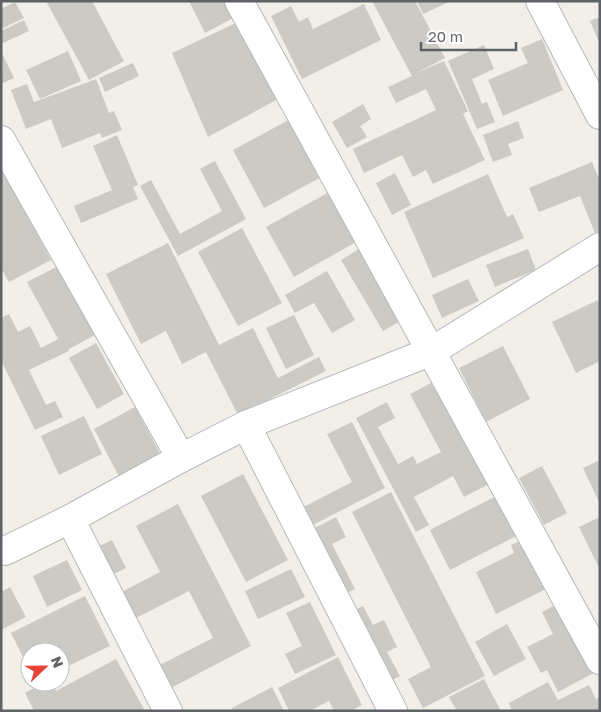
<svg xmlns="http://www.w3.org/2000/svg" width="601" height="712" viewBox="0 0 601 712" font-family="'Golos Text',sans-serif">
<rect width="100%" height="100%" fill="#f1efe8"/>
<g fill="#cccac5">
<polygon points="46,1 92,1 124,61 89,80"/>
<polygon points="189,1 227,1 235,17 205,33"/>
<polygon points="372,1 415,1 445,58 416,73 444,61 468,111 463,114 485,160 433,184 426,170 413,177 402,155 364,173 353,149 436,110 426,89 396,103 388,87 412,76"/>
<polygon points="417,1 451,1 423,14"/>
<polygon points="15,2 24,18 1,29 1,9"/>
<polygon points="364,4 381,40 302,79 271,16 291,6 299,22 308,17 313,29"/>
<polygon points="600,17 600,44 590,21"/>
<polygon points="24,20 29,31 1,44 1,31"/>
<polygon points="238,22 280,98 208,137 172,53"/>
<polygon points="542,39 563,90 503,116 488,80 528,63 521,48"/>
<polygon points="484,45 494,69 472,79 482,104 487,102 495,122 477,129 448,61"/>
<polygon points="1,51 14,78 1,84"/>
<polygon points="68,51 81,81 40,99 26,70"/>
<polygon points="133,63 139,76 105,92 99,78"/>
<polygon points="96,79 109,113 114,111 122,130 102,138 100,133 62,148 51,119 26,129 11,90 27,84 34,102"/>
<polygon points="363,104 371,119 360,126 367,137 347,148 332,122"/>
<polygon points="296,116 327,174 264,208 233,150"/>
<polygon points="518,121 524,138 508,144 512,155 493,162 483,135"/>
<polygon points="117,135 138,185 133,187 138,199 81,223 74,206 112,190 93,146"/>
<polygon points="215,161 246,219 178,256 140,186 151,180 180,234 222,211 200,169"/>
<polygon points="592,162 600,181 600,231 595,233 580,196 539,212 529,188"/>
<polygon points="1,167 51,260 9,282 1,268"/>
<polygon points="395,173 411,205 392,215 376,183"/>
<polygon points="488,174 507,217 513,214 524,238 433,278 404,212"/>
<polygon points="331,191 358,241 294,277 266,227"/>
<polygon points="242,228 282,303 238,326 198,252"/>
<polygon points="168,243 219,345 253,328 278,378 319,357 326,371 238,415 206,352 182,364 166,331 141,344 106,274"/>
<polygon points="362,247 404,319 383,331 341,260"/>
<polygon points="528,249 536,270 495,287 486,265"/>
<polygon points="58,266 95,335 69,349 69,351 29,370 46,405 55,401 63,417 35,430 1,360 1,318 9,314 18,332 30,326 41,348 58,339 27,282"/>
<polygon points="327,271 355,320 332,333 314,303 295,313 285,295"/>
<polygon points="468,279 479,301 442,318 432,295"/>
<polygon points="600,299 600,361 576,373 552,322"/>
<polygon points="294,315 314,355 286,369 266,328"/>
<polygon points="96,343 124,394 97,409 69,358"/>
<polygon points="503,346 530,399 486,422 459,368"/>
<polygon points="439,379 493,482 464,497 453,476 414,497 429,525 416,532 356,418 387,402 395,418 378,427 398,464 413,456 417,464 441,452 410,394"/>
<polygon points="135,407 163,459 122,482 94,429"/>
<polygon points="84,416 102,454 59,475 41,436"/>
<polygon points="352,422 385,488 305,529 296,511 352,482 327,434"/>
<polygon points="600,460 600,504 583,468"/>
<polygon points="542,466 567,513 544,525 519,478"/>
<polygon points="243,474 288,560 246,582 201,496"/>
<polygon points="391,492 485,676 423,708 408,679 431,667 352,512"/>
<polygon points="500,494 520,534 450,570 430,530"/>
<polygon points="178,504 251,646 169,689 158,666 213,638 189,591 128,622 114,596 160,572 136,526"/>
<polygon points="336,517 346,537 332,544 355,589 337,598 305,533"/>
<polygon points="600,517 600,570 579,527"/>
<polygon points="524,539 548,588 496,614 476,572 514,553 511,545"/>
<polygon points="112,540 126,568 106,578 93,549"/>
<polygon points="67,560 82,590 47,607 33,576"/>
<polygon points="291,569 305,597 258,619 245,591"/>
<polygon points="10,587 26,617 1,630 1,592"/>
<polygon points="85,596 110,646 60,670 60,652 30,652 30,671 11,633"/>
<polygon points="310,602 336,655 295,674 285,654 302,646 286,613"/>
<polygon points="559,603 594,673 558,692 547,670 541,673 527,647 553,634 542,612"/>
<polygon points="363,606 373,625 384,620 397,647 387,652 400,676 385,684 349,613"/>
<polygon points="507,624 526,659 494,676 475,642"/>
<polygon points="338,657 362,705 351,711 334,711 329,701 309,711 289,711 278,688"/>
<polygon points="116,659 145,711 34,711 25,693 45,682 51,682 56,691"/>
<polygon points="484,679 501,711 457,711 449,697"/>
<polygon points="548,682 558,700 589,685 596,699 600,697 600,711 512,711 509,703"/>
<polygon points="272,687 284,711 233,711 232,708"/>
</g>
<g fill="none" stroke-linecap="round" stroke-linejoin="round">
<defs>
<g id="minor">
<polyline points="239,1 600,660"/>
<polyline points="540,1 600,115"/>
<polyline points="1,140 181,458"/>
<polyline points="246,425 393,711"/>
<polyline points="70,519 168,711"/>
<polyline points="1,550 5,551 70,519 181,458 246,425 432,351 600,247"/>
</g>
</defs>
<use href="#minor" stroke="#b5b8bc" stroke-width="30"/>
<use href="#minor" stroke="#fff" stroke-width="28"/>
</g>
<rect width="601" height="712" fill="none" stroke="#5f6368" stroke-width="5"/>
<g transform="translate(45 667) rotate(68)"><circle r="24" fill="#ffffff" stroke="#bfc1c3"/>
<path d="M0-4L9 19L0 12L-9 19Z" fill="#ea4335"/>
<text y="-8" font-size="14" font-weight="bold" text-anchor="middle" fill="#5f6368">N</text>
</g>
<path d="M421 42v8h95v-8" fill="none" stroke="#5f6368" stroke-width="2.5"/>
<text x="428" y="42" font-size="15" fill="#5f6368" stroke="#ffffff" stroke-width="4" paint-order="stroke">20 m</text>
</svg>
